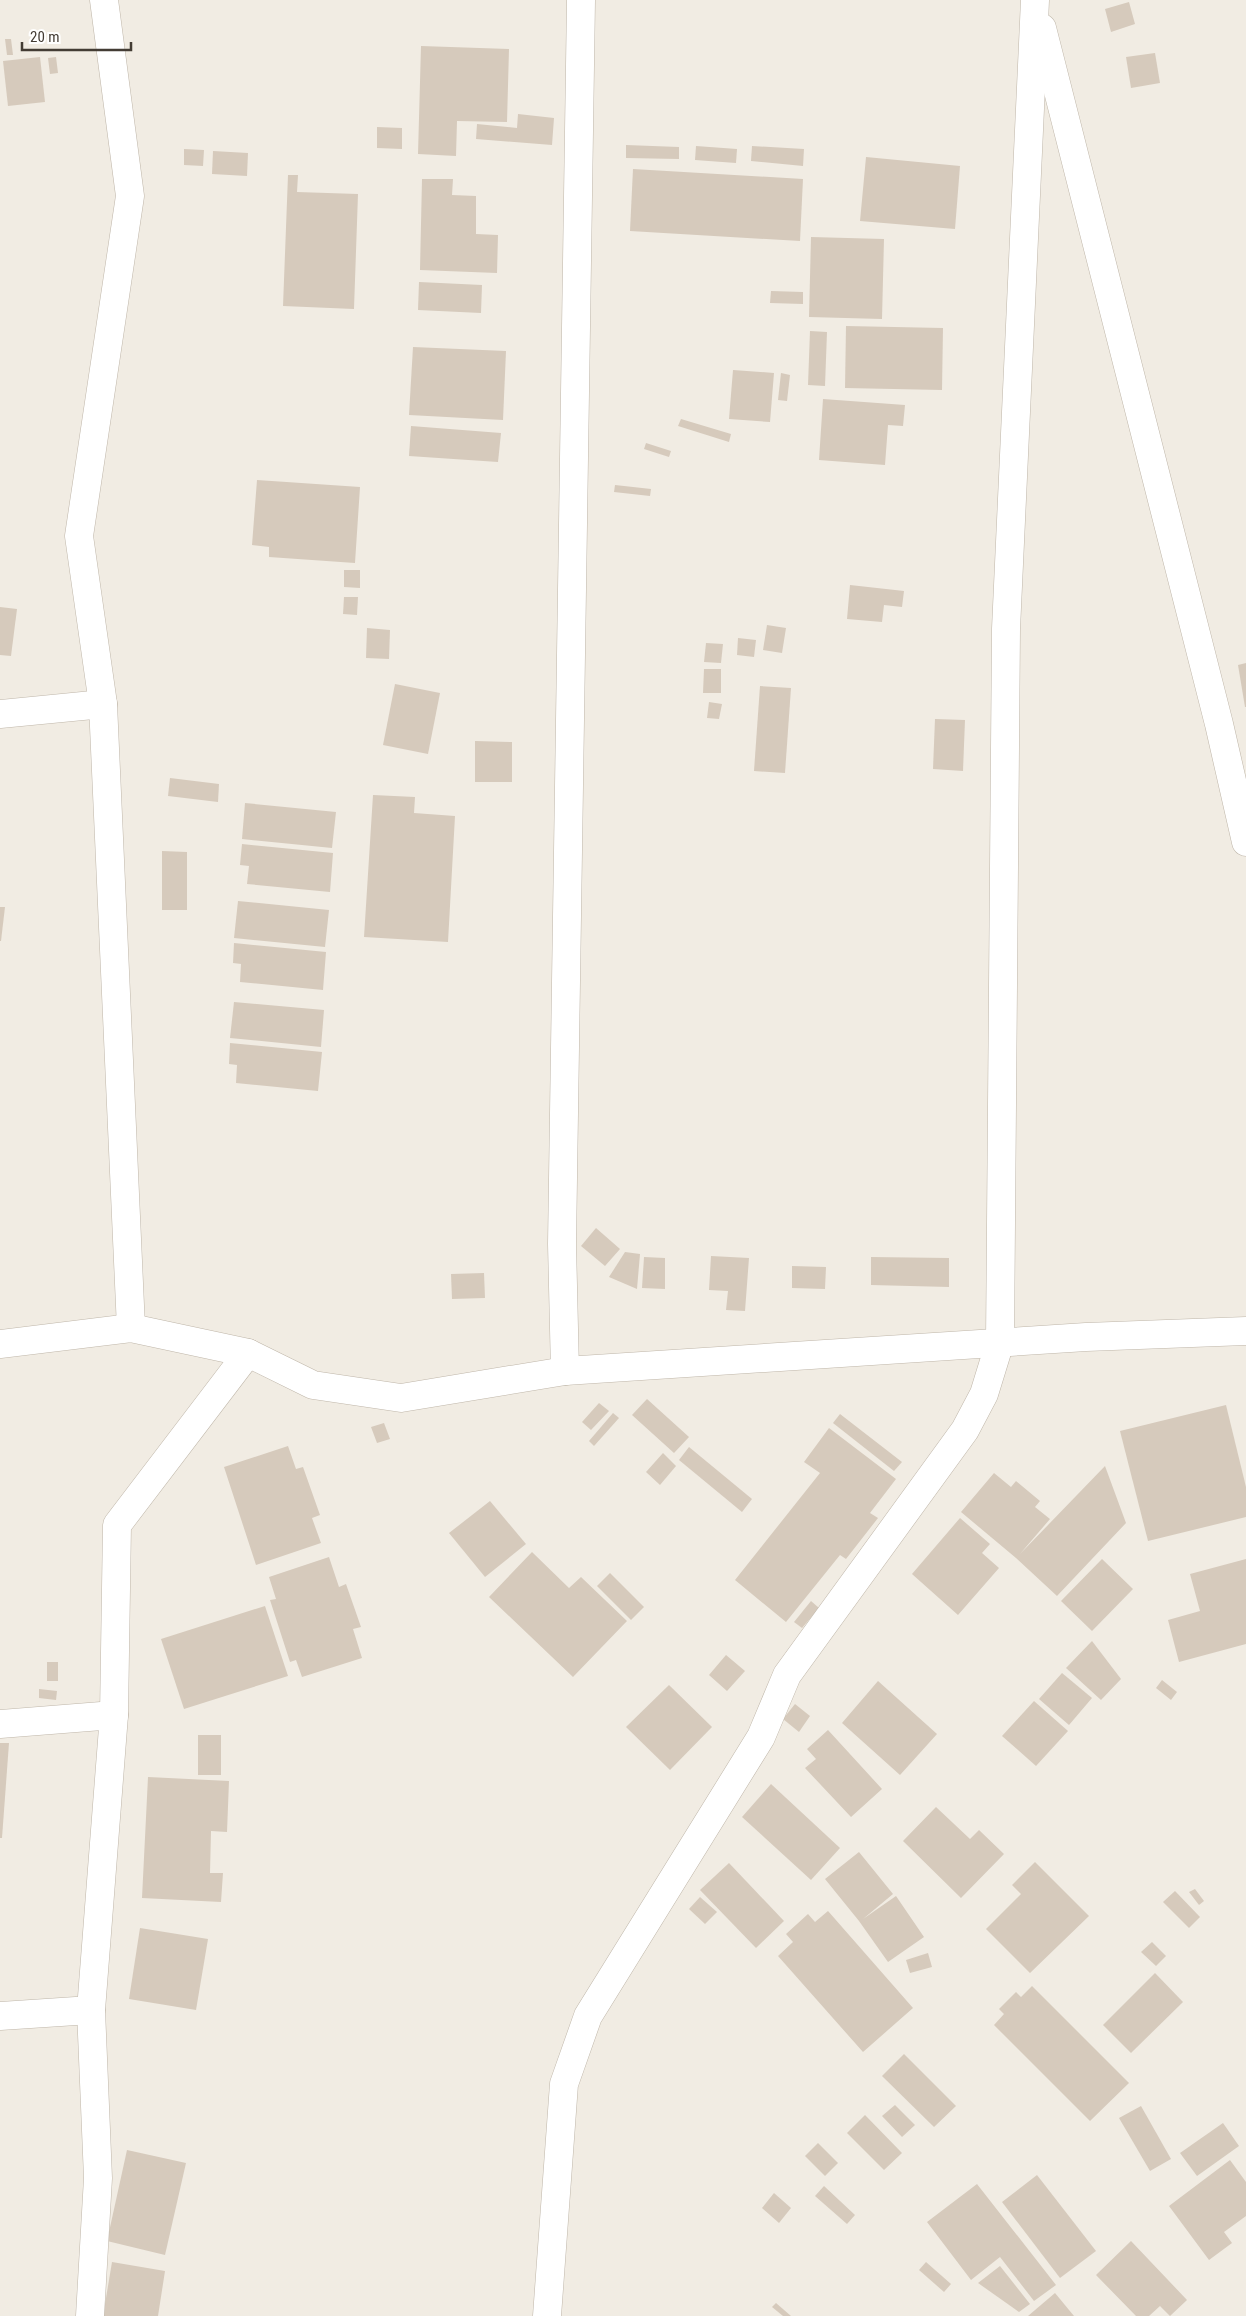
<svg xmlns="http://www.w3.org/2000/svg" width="1246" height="2316" viewBox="0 0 1246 2316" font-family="'Roboto Condensed',sans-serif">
<rect width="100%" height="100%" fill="#f1ece3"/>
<g fill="#d6cabc">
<polygon points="1129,2 1135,24 1111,32 1105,9"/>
<polygon points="5,39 11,39 13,55 7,55"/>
<polygon points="421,46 509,49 507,122 457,121 456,156 418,154"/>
<polygon points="1155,53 1160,83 1131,88 1126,57"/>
<polygon points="40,57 45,102 8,106 3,61"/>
<polygon points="56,57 58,73 50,74 48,58"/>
<polygon points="518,114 554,118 552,145 476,139 477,124 517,128"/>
<polygon points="377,127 402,128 402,149 377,148"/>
<polygon points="626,145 679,147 679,159 626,158"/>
<polygon points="696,146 737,149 736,163 695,160"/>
<polygon points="752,146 804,149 803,166 751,161"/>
<polygon points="184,149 204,150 203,166 184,165"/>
<polygon points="213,151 248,153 247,176 212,174"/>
<polygon points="866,157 960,166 955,229 860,221"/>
<polygon points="633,169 803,179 800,241 630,231"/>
<polygon points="288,175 298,175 297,192 358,194 354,309 283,306"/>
<polygon points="422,179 453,179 452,195 476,196 476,234 498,235 497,273 420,270"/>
<polygon points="811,237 884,239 882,319 809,317"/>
<polygon points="419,282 482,285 481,313 418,310"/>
<polygon points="771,291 803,292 803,304 770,303"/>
<polygon points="846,326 943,328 942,390 845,388"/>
<polygon points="810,331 827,332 825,386 808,385"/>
<polygon points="413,347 506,351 503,420 409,415"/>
<polygon points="733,370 774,373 770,422 729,419"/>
<polygon points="781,373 790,375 787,401 778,400"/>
<polygon points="823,399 905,405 903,426 888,425 885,465 819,460"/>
<polygon points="681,419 731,434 729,442 678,426"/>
<polygon points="411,426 501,433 498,462 409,456"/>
<polygon points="646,443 671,451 669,457 644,449"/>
<polygon points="257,480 360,487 355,563 269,557 269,547 252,545"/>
<polygon points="615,485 651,489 650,496 614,492"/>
<polygon points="344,570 360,570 360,588 344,587"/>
<polygon points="850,585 904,591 902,607 884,605 882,622 847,619"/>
<polygon points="344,597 358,597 357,615 343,614"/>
<polygon points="0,607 17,609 11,656 0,655"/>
<polygon points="767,625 786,628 782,653 763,650"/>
<polygon points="367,628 390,630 389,659 366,658"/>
<polygon points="738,638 756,640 754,657 737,655"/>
<polygon points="706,643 723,644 721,663 704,662"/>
<polygon points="1246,663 1246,707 1245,707 1238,665"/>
<polygon points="704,669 721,669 721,693 703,693"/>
<polygon points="395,684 440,693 428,754 383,745"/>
<polygon points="760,686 791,688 785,773 754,771"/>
<polygon points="709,702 722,704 719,719 707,718"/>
<polygon points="935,719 965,720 963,771 933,769"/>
<polygon points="475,741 512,742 512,782 475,782"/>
<polygon points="170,778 219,784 218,802 168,796"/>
<polygon points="373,795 415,797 414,813 455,816 448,942 364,937"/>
<polygon points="245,803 336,812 332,848 242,839"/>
<polygon points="242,844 333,853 330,892 247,884 249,866 240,865"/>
<polygon points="162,851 187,852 187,910 162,910"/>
<polygon points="238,901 329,910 325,947 234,938"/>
<polygon points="0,907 5,907 1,941 0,941"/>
<polygon points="234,943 326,952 323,990 240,982 241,964 233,963"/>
<polygon points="234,1002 324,1010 321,1047 230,1038"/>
<polygon points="230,1043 322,1052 318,1091 236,1083 237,1065 229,1064"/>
<polygon points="596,1228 620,1249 605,1266 581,1246"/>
<polygon points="625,1252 640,1254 637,1289 609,1277"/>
<polygon points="711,1256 749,1258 745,1311 726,1310 728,1291 709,1290"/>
<polygon points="644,1257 665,1258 665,1289 642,1288"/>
<polygon points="871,1257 949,1258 949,1287 871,1285"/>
<polygon points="792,1266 826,1267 825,1289 792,1288"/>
<polygon points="484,1273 485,1298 452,1299 451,1274"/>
<polygon points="647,1399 689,1437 674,1453 632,1415"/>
<polygon points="599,1403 609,1411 591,1430 582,1422"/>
<polygon points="1226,1405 1246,1487 1246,1517 1148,1541 1120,1431"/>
<polygon points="613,1413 619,1418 594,1446 589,1441"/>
<polygon points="840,1414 902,1462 894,1471 833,1423"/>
<polygon points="384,1423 390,1439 377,1443 371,1427"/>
<polygon points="829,1428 896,1479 870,1513 878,1518 846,1559 840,1555 786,1622 735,1580 820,1473 804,1462"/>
<polygon points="288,1446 296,1469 303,1467 320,1515 312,1518 321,1543 256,1565 224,1467"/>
<polygon points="689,1447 752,1499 742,1512 679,1460"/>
<polygon points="663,1453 676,1466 660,1485 646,1472"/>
<polygon points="1105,1466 1126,1523 1057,1596 1016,1558 961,1512 994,1473 1011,1487 1016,1481 1040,1501 1035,1507 1050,1519 1020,1554"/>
<polygon points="490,1501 526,1544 485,1577 449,1533"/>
<polygon points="960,1518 990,1544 982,1553 999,1568 958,1615 912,1574"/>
<polygon points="532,1552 569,1588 581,1577 627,1621 573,1677 489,1597"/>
<polygon points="329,1557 339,1587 346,1584 361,1627 353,1629 362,1658 302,1677 296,1660 290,1662 270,1600 276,1599 269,1577"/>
<polygon points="1102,1559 1133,1589 1092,1631 1061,1601"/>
<polygon points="1246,1559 1246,1644 1179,1662 1168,1620 1200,1611 1190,1574"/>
<polygon points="610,1573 644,1607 631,1620 597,1586"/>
<polygon points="811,1601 819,1608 802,1628 794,1622"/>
<polygon points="265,1606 288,1676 184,1709 161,1639"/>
<polygon points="1092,1641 1121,1679 1101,1700 1066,1668"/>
<polygon points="726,1655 745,1671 727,1691 709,1675"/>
<rect x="47" y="1662" width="11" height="19"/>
<polygon points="1062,1673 1092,1698 1069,1725 1039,1699"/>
<polygon points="1162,1680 1177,1692 1171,1700 1156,1688"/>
<polygon points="878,1681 937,1734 900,1775 842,1723"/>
<polygon points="669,1685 712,1727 670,1770 626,1727"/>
<polygon points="39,1689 57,1691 56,1700 39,1698"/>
<polygon points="1034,1701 1068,1731 1036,1766 1002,1736"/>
<polygon points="795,1704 810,1716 799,1732 783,1719"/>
<polygon points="828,1730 882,1789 851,1817 805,1768 816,1759 807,1749"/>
<rect x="198" y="1735" width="23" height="40"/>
<polygon points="0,1743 9,1743 2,1838 0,1838"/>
<polygon points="148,1777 229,1781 227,1832 211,1831 210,1873 223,1873 221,1902 142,1898"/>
<polygon points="771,1784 840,1848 811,1880 742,1817"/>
<polygon points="936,1807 970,1839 979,1830 1004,1854 961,1898 903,1841"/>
<polygon points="859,1852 893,1894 863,1919 896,1896 924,1937 888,1962 859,1921 825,1879"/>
<polygon points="1035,1862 1089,1916 1030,1973 986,1929 1021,1894 1012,1885"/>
<polygon points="729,1863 784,1921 756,1948 700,1890"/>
<polygon points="1195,1889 1204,1901 1199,1905 1189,1892"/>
<polygon points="1175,1891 1200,1917 1189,1928 1163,1902"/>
<polygon points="700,1897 717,1912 705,1924 689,1909"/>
<polygon points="828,1911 913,2008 863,2052 778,1956 793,1942 786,1934 808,1914 815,1922"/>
<polygon points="140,1928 208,1939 196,2010 129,1999"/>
<polygon points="1152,1942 1166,1956 1156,1966 1141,1952"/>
<polygon points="928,1953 932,1967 910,1973 906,1960"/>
<polygon points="1155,1973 1183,2002 1131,2053 1103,2025"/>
<polygon points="1032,1986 1129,2083 1090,2121 994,2025 1004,2014 999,2009 1016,1992 1021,1997"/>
<polygon points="904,2054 956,2106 934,2127 882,2076"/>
<polygon points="895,2105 915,2125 902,2137 882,2116"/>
<polygon points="1141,2106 1171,2159 1150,2171 1119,2118"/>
<polygon points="865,2115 902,2153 884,2170 847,2133"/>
<polygon points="1223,2123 1239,2146 1197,2176 1180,2153"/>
<polygon points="818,2143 838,2163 825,2176 805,2156"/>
<polygon points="127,2150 186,2163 165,2255 107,2241"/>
<polygon points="1230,2160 1246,2182 1246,2216 1224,2232 1232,2243 1209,2260 1169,2206"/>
<polygon points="1037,2175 1096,2251 1060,2278 1002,2202"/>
<polygon points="977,2184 1056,2285 1034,2301 1000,2257 971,2280 927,2222"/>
<polygon points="824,2186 855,2215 847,2224 815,2196"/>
<polygon points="774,2193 791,2208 779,2223 762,2208"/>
<polygon points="1131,2241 1187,2300 1170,2316 1160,2306 1149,2316 1136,2316 1096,2275"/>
<polygon points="112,2262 165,2271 158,2316 103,2316"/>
<polygon points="926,2262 951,2284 944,2292 919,2270"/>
<polygon points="1000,2266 1030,2304 1019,2312 978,2283"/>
<polygon points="1055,2293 1074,2316 1028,2316"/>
<polygon points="776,2303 791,2316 783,2316 772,2307"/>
</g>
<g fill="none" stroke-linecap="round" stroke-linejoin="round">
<defs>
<g id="minor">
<polyline points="104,0 130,196 79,536 103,704 131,1328"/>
<polyline points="1042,28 1219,724 1246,842"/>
<polyline points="0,714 103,704"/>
<polyline points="0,1344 131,1328 248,1353 313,1385 401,1398 565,1371 1086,1337 1246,1331"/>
<polyline points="565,1371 562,1244 581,0"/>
<polyline points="0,1724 114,1715"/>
<polyline points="0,2016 91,2010"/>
<polyline points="90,2316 98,2178 91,2010 114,1715 117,1525 248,1353"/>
<polyline points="547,2316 564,2084 588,2016 761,1737 787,1675 965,1430 984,1394 1000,1342 1006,629 1035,0"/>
</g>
</defs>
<use href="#minor" stroke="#bfb6a9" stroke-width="29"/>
<use href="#minor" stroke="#fff" stroke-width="28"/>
</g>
<path d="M22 42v8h109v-8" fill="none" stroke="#433c34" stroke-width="2.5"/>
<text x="30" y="42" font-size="15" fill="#433c34" stroke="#ffffff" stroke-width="4" paint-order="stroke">20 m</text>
</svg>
